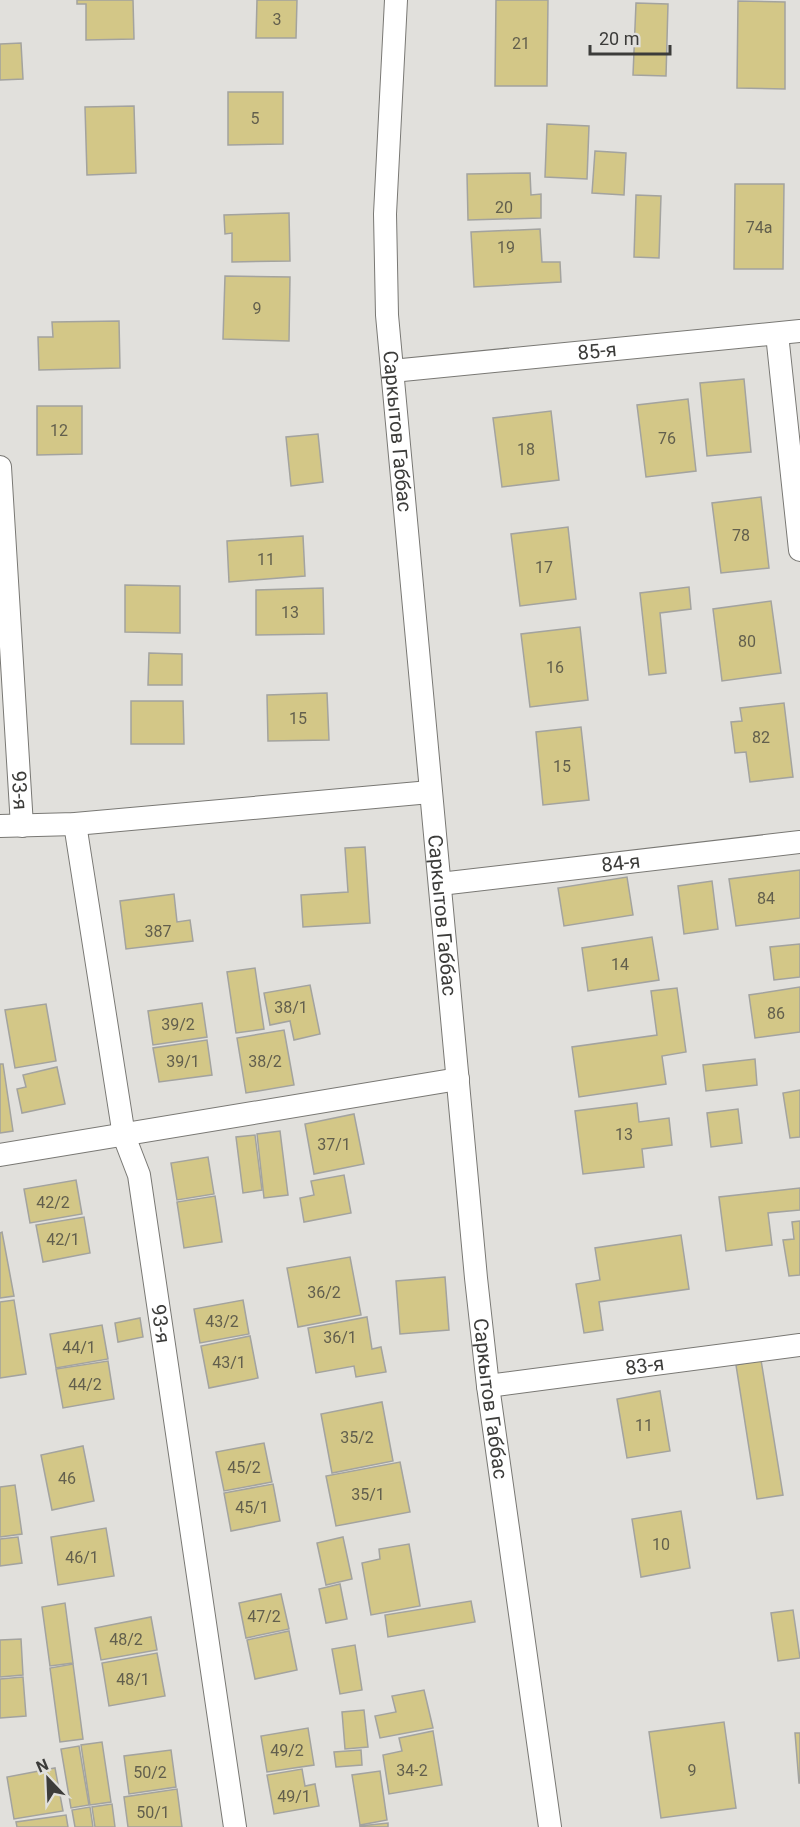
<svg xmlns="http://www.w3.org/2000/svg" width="800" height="1827" viewBox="0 0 800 1827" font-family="Roboto,sans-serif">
<rect width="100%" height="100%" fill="#e1e0dc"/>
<g fill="#d3c787" stroke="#a3a39f" stroke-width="1.5">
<polygon points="77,0 133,0 134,39 86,40 86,4 77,4"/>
<polygon points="257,0 297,0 296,38 256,38"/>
<polygon points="496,0 548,0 547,86 495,86"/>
<polygon points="738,1 785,2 785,89 737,88"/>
<polygon points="636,3 668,4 666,76 633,75"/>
<polygon points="21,43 23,79 0,80 0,44"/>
<polygon points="228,92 283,92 283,144 228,145"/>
<polygon points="134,106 136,173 87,175 85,107"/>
<polygon points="547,124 589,126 587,179 545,177"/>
<polygon points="595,151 626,153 624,195 592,193"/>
<polygon points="530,173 531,195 541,194 541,218 468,220 467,174"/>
<polygon points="735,184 784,184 783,269 734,269"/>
<polygon points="636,195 661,196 659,258 634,257"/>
<polygon points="289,213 290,261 232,262 232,233 225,234 224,215"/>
<polygon points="540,229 542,262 560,262 561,282 474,287 471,232"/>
<polygon points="225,276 290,277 289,341 223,339"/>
<polygon points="119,321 120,368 39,370 38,337 53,337 52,322"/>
<polygon points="744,379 751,452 707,456 700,383"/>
<polygon points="688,399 696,471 646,477 637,405"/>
<polygon points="37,406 82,406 82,454 37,455"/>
<polygon points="551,411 559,480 502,487 493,418"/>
<polygon points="318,434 323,482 291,486 286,437"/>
<polygon points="761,497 769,568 721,573 712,503"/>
<polygon points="568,527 576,599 520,606 511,534"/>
<polygon points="303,536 305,576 229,582 227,541"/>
<polygon points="125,585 180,586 180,633 125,632"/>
<polygon points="689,587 691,609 660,613 666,673 649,675 640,593"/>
<polygon points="323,588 324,634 256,635 256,590"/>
<polygon points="771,601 781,673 722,681 713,609"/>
<polygon points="580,627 588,700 530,707 521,634"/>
<polygon points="149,653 182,654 182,685 148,685"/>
<polygon points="327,693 329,740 268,741 267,695"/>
<polygon points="131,701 183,701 184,744 131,744"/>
<polygon points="784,703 793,777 750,782 746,752 735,753 731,722 742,721 740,708"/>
<polygon points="581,727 589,800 543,805 536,732"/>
<polygon points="365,847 370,923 303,927 301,895 348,892 345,848"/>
<polygon points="800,870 800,918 736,926 729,879"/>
<polygon points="627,877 633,915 564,926 558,888"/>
<polygon points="712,881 718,929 684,934 678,886"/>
<polygon points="174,894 177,922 190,920 193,941 126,949 120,901"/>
<polygon points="652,937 659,980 588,991 582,948"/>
<polygon points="800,944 800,977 774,980 770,947"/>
<polygon points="255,968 264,1029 236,1033 227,972"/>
<polygon points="310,985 320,1034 294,1040 290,1021 270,1025 264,993"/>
<polygon points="800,987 800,1032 755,1038 749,995"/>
<polygon points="677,988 686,1052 662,1056 666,1084 579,1097 572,1047 657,1035 651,991"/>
<polygon points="202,1003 207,1037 153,1045 148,1011"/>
<polygon points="46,1004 56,1061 15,1068 5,1010"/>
<polygon points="284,1030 294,1085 246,1093 237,1038"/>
<polygon points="207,1040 212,1075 159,1082 153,1048"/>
<polygon points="755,1059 757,1085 706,1091 703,1065"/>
<polygon points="0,1064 3,1064 13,1131 0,1133"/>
<polygon points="57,1067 65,1104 22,1113 17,1089 26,1087 23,1075"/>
<polygon points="800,1090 800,1137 790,1138 783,1093"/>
<polygon points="637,1103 639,1122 669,1118 672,1145 642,1149 644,1167 583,1174 575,1111"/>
<polygon points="738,1109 742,1143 711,1147 707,1113"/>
<polygon points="354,1114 364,1164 314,1174 305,1124"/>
<polygon points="280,1131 288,1195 264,1198 257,1134"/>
<polygon points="255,1135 262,1190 243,1193 236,1137"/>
<polygon points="208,1157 214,1194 177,1200 171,1163"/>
<polygon points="344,1175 351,1213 304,1222 300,1198 314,1195 311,1181"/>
<polygon points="76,1180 82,1214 30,1223 24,1189"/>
<polygon points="800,1188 800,1210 768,1213 772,1245 726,1251 719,1197"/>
<polygon points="215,1196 222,1242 184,1248 177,1202"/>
<polygon points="84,1217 90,1253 43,1262 36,1225"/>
<polygon points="800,1221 800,1275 789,1276 783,1240 794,1239 792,1222"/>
<polygon points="2,1232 14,1296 0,1298 0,1233"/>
<polygon points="681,1235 689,1289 599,1302 603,1330 584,1333 576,1284 600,1280 595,1248"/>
<polygon points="350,1257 361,1315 298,1327 287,1268"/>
<polygon points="445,1277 449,1330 400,1334 396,1281"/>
<polygon points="14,1300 26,1374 0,1378 0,1302"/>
<polygon points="243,1300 249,1334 200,1343 194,1309"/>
<polygon points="367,1317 372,1349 381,1347 386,1372 356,1377 354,1366 316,1373 308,1328"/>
<polygon points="140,1318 143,1337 118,1342 115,1323"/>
<polygon points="102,1325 108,1359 56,1368 50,1334"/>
<polygon points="250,1336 258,1378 209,1388 201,1346"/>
<polygon points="761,1360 783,1495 757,1499 736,1365"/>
<polygon points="108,1361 114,1399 63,1408 56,1369"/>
<polygon points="660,1391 670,1451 627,1458 617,1399"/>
<polygon points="382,1402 393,1461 332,1473 321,1414"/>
<polygon points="264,1443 272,1482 224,1491 216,1452"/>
<polygon points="83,1446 94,1501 52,1510 41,1455"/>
<polygon points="400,1462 410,1512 336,1526 326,1476"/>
<polygon points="273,1484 280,1521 231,1531 224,1493"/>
<polygon points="15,1485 22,1534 0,1537 0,1487"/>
<polygon points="681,1511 690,1568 641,1577 632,1519"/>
<polygon points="106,1528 114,1576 58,1585 51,1537"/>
<polygon points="18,1537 22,1563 0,1566 0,1539"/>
<polygon points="343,1537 352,1579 326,1585 317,1543"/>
<polygon points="409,1544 420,1606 371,1615 362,1563 380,1559 379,1549"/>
<polygon points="340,1584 347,1619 326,1623 319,1589"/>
<polygon points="281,1594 289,1629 246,1638 239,1603"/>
<polygon points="471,1601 475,1622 388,1637 385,1615"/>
<polygon points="65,1603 73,1663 50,1666 42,1607"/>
<polygon points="793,1610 800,1658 778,1661 771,1613"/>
<polygon points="151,1617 157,1650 101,1660 95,1628"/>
<polygon points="289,1631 297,1670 255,1679 247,1640"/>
<polygon points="21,1639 23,1675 0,1677 0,1640"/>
<polygon points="355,1645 362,1690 340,1694 332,1649"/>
<polygon points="157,1653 165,1696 109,1706 102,1663"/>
<polygon points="73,1664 83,1739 60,1742 50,1668"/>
<polygon points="23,1677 26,1716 0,1718 0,1679"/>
<polygon points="424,1690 433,1728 380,1738 375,1716 396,1712 392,1696"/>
<polygon points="364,1710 368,1747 345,1749 342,1712"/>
<polygon points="724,1722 736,1808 661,1818 649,1732"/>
<polygon points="308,1728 314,1765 267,1772 261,1736"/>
<polygon points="433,1731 442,1785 389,1794 383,1755 402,1751 399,1738"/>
<polygon points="795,1733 800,1733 800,1783 799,1783"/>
<polygon points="102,1742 111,1802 90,1805 81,1745"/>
<polygon points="79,1746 89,1805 71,1808 61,1749"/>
<polygon points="171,1750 176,1787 129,1794 124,1756"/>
<polygon points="361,1750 362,1765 336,1767 334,1752"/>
<polygon points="55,1768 63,1811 14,1819 7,1777"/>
<polygon points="302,1769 305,1786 315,1784 319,1806 274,1814 267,1775"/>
<polygon points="380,1771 387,1820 360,1825 352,1775"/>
<polygon points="177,1789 182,1827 128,1827 124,1797"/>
<polygon points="112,1804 115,1827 95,1827 92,1807"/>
<polygon points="90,1807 93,1827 75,1827 72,1810"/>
<polygon points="66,1815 68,1827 17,1827 16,1822"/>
<polygon points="388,1823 388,1827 360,1827 360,1826"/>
</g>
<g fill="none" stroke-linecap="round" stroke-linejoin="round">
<defs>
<g id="street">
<path id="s1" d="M 396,0 L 385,214 L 387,315 L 476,1278 L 488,1386 L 550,1827"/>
<polyline points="777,334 800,550"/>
<path id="s2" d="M 392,371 L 800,331"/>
<path id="s3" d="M 0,467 L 22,826"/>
<path id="s4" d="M 75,824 L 124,1136 L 139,1175 L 235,1827"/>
<polyline points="0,826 75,824 430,792"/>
<path id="s5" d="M 440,884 L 800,842"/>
<polyline points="0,1155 458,1079"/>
<path id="s6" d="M 488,1386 L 800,1345"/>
</g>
</defs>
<use href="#street" stroke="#797874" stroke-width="24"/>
<use href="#street" stroke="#fff" stroke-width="22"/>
</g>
<g text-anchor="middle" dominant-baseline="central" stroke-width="4.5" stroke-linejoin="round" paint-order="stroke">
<g font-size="16" fill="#625f4d">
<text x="277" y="19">3</text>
<text x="521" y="43">21</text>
<text x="255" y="118">5</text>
<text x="504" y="207">20</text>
<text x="759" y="227">74а</text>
<text x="506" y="247">19</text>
<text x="257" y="308">9</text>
<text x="59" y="430">12</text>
<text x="667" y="438">76</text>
<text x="526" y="449">18</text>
<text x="741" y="535">78</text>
<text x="266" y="559">11</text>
<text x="544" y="567">17</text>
<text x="290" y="612">13</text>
<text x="747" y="641">80</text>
<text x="555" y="667">16</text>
<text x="298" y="718">15</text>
<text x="761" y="737">82</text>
<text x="562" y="766">15</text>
<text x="766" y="898">84</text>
<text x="158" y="931">387</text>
<text x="620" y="964">14</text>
<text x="291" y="1007">38/1</text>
<text x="776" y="1013">86</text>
<text x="178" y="1024">39/2</text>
<text x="183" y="1061">39/1</text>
<text x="265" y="1061">38/2</text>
<text x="624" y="1134">13</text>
<text x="334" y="1144">37/1</text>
<text x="53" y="1202">42/2</text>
<text x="63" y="1239">42/1</text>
<text x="324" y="1292">36/2</text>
<text x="222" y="1321">43/2</text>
<text x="340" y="1337">36/1</text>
<text x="79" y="1347">44/1</text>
<text x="229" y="1362">43/1</text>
<text x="85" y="1384">44/2</text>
<text x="644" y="1425">11</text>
<text x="357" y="1437">35/2</text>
<text x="244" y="1467">45/2</text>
<text x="67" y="1478">46</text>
<text x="368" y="1494">35/1</text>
<text x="252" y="1507">45/1</text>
<text x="661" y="1544">10</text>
<text x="82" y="1557">46/1</text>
<text x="264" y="1616">47/2</text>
<text x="126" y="1639">48/2</text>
<text x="133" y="1679">48/1</text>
<text x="287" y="1750">49/2</text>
<text x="412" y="1770">34-2</text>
<text x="692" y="1770">9</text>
<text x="150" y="1772">50/2</text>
<text x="294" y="1796">49/1</text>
<text x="153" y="1812">50/1</text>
</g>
<g font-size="20" fill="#3c3c3a" stroke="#e1e0dc">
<text stroke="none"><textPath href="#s2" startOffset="206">85-я</textPath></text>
<text stroke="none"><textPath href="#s1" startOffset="432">Саркытов Габбас</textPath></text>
<text stroke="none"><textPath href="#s3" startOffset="324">93-я</textPath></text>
<text stroke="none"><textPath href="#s5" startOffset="182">84-я</textPath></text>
<text stroke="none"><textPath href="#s1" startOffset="918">Саркытов Габбас</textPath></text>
<text stroke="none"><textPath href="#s4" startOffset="508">93-я</textPath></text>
<text stroke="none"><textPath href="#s6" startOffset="158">83-я</textPath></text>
<text stroke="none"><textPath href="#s1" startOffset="1404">Саркытов Габбас</textPath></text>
</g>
</g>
<g transform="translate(48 1779) rotate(337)" stroke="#e1e0dc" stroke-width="4.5" paint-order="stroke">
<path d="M0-4.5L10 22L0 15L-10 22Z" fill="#3c3c3a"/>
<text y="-9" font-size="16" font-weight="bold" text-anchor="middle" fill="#3c3c3a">N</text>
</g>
<path d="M590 45v9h80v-9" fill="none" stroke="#3c3c3a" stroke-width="3"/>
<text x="599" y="45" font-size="18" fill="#3c3c3a" stroke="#e1e0dc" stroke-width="4.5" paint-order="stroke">20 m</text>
</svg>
